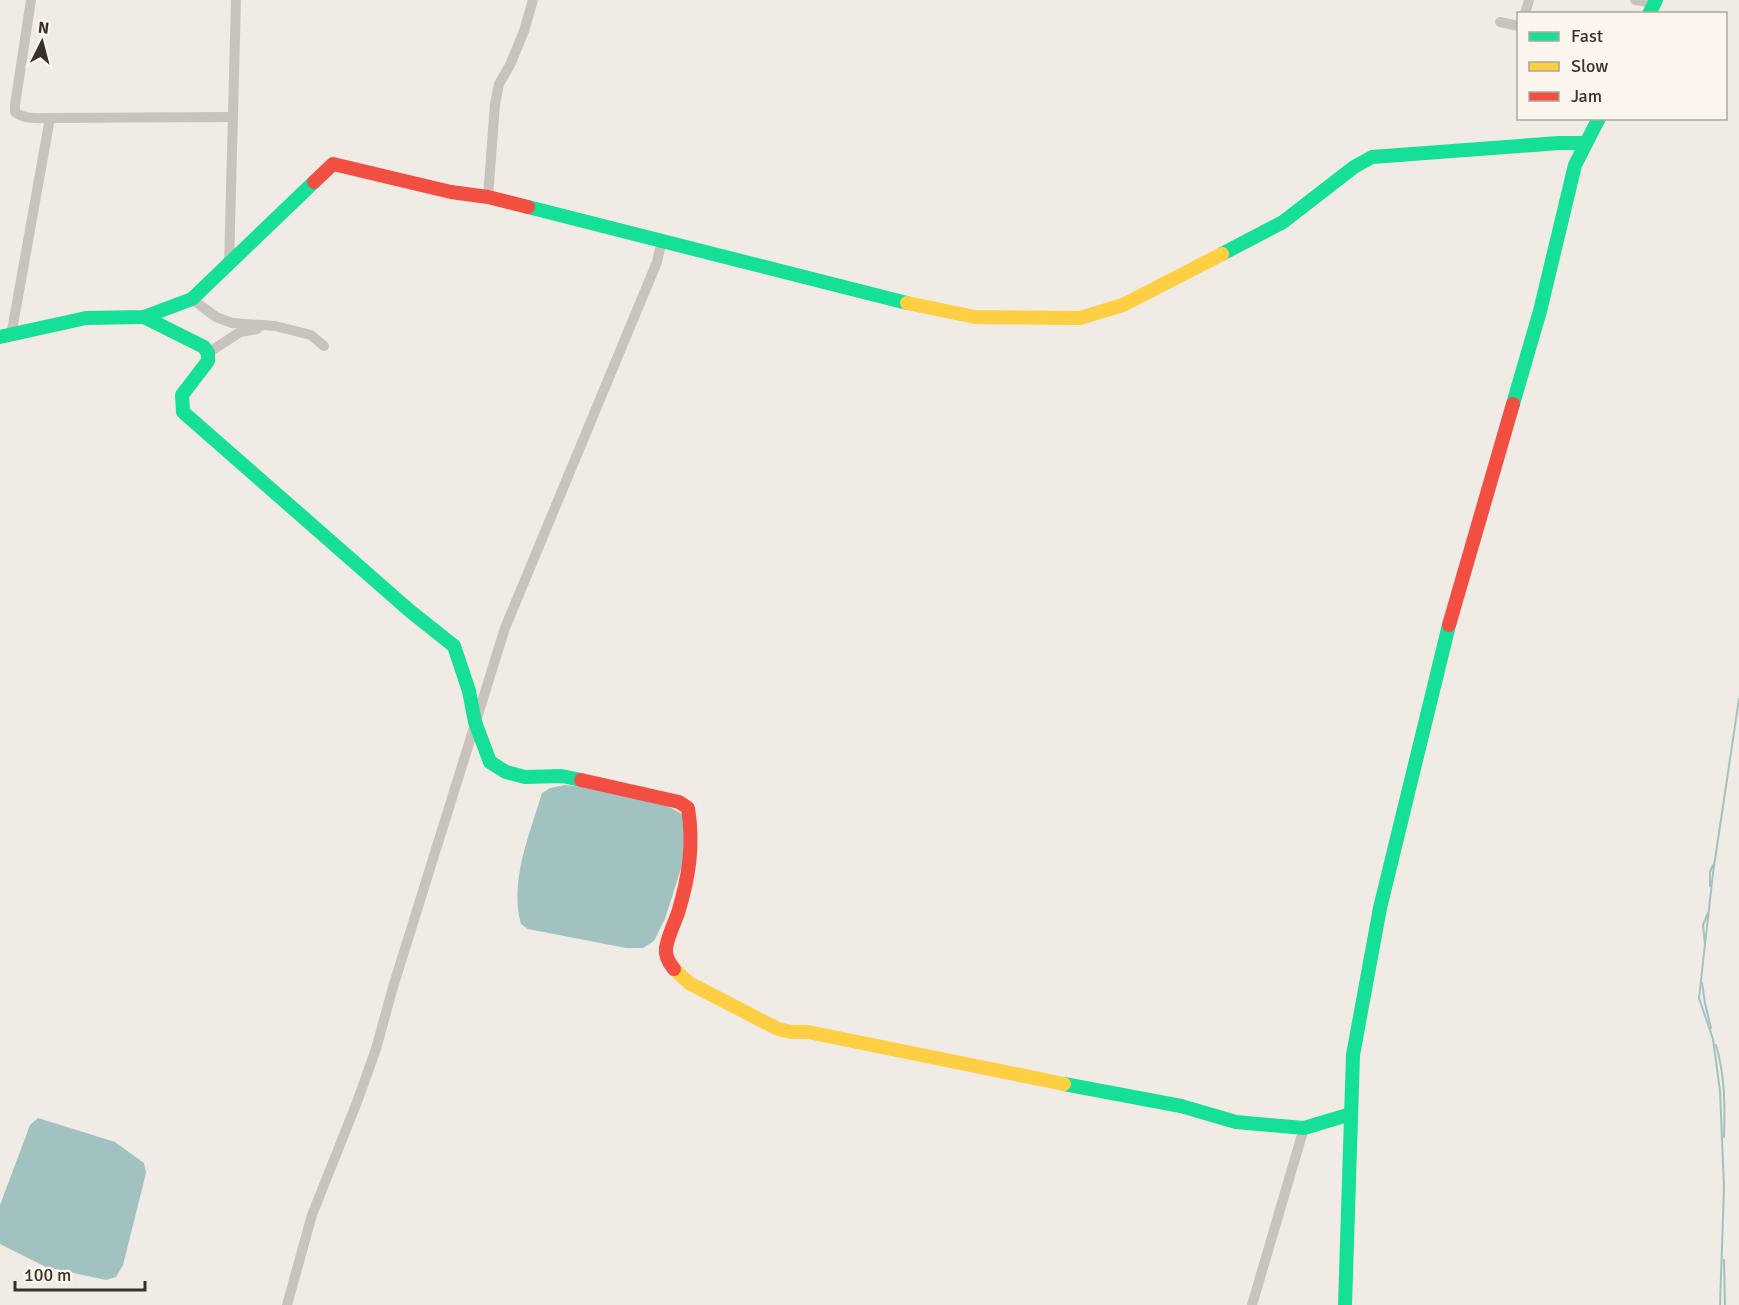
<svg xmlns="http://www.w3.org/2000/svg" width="1739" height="1305" viewBox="0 0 1739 1305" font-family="Signika,sans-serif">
<rect width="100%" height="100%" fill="#f0ebe5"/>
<g fill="#a1c2c1">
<path d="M 565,785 C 600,789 656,795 683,815 L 687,850 L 665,919 L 654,941 L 643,948 L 626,948 L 528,929 L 521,924 C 509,882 530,833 542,793 L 550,788 Z"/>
<polygon points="38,1118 115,1142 144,1163 146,1173 123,1265 116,1277 106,1280 46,1267 0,1244 0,1205 30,1125"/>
</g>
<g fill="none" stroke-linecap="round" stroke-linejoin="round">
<g stroke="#a1c2c1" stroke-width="2">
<polyline points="1710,886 1710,872 1713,865"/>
<polyline points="1705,945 1703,925 1708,913"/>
<polyline points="1702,983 1705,1003 1711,1028"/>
<path d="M 1716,1045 C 1725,1075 1725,1106 1724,1137"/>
<polyline points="1724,1260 1725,1305"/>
<polyline points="1720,1305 1724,1188 1720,1091 1713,1039 1699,998 1713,873 1739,699"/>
</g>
<g stroke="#c9c3be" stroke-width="10">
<path d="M 31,0 L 15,105 L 15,112 C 25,120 38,118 50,118"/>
<polyline points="1635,0 1654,3"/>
<polyline points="1525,14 1529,0"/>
<polyline points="1500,22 1518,26"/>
<polyline points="488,197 495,104 499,84 510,65 524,31 533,0"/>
<polyline points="229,265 236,0"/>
<polyline points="192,299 216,317 232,323 275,326 311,335 324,346"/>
<polyline points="11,336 50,118 232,117"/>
<polyline points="208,353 240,332 257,329"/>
<polyline points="287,1305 312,1215 357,1102 376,1049 393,987 505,628 657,262 662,240"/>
<polyline points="1252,1305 1304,1128"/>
</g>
<g stroke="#16e098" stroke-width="14">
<polyline points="1649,14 1656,0"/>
<polyline points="528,207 907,303"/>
<polyline points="1222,254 1283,222 1354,167 1372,157 1559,143 1585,143"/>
<polyline points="144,317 204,347 208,353 208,361 182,395 183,412 410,611 454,646 469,691 475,722 490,762 506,772 525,777 562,776 581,780"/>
<polyline points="0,337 86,318 144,317 192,299 314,182"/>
<polyline points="1513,404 1540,311 1575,165 1599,118"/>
<polyline points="1064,1084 1181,1106 1236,1122 1304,1128 1351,1114"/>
<polyline points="1345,1305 1353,1055 1380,908 1449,625"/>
</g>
<g stroke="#ffcf43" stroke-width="14">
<polyline points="907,303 975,317 1080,318 1123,305 1222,254"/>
<polyline points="674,969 689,983 778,1029 791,1032 808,1032 1064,1084"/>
</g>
<g stroke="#f24e42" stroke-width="14">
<polyline points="314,182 333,164 451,192 488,197 528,207"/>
<polyline points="1449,625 1513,404"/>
<path d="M 581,780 L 679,802 L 688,808 C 694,845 689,877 678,913 C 674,924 668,936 666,948 C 665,956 669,963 674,969"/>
</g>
</g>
<rect x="1517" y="12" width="210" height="108" fill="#fbf5ee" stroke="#aea6a0" stroke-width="1.5"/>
<rect x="1529" y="32" width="30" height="9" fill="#16e098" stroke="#aea6a0" stroke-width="1.5"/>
<text x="1571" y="42" font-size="18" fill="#3b302b">Fast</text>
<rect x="1529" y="62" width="30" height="9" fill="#ffcf43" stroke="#aea6a0" stroke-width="1.5"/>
<text x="1571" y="72" font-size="18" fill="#3b302b">Slow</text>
<rect x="1529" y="92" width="30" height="9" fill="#f24e42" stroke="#aea6a0" stroke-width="1.5"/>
<text x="1571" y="102" font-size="18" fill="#3b302b">Jam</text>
<g transform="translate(42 42) rotate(6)" stroke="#fbf5ee" stroke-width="4.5" paint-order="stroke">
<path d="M0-4.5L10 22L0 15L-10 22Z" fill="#3b302b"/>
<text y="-9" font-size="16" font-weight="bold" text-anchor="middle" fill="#3b302b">N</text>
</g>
<path d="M15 1281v9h130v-9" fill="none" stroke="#3b302b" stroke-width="3"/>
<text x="24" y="1281" font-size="18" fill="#3b302b" stroke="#fbf5ee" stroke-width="4.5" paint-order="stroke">100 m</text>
</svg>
